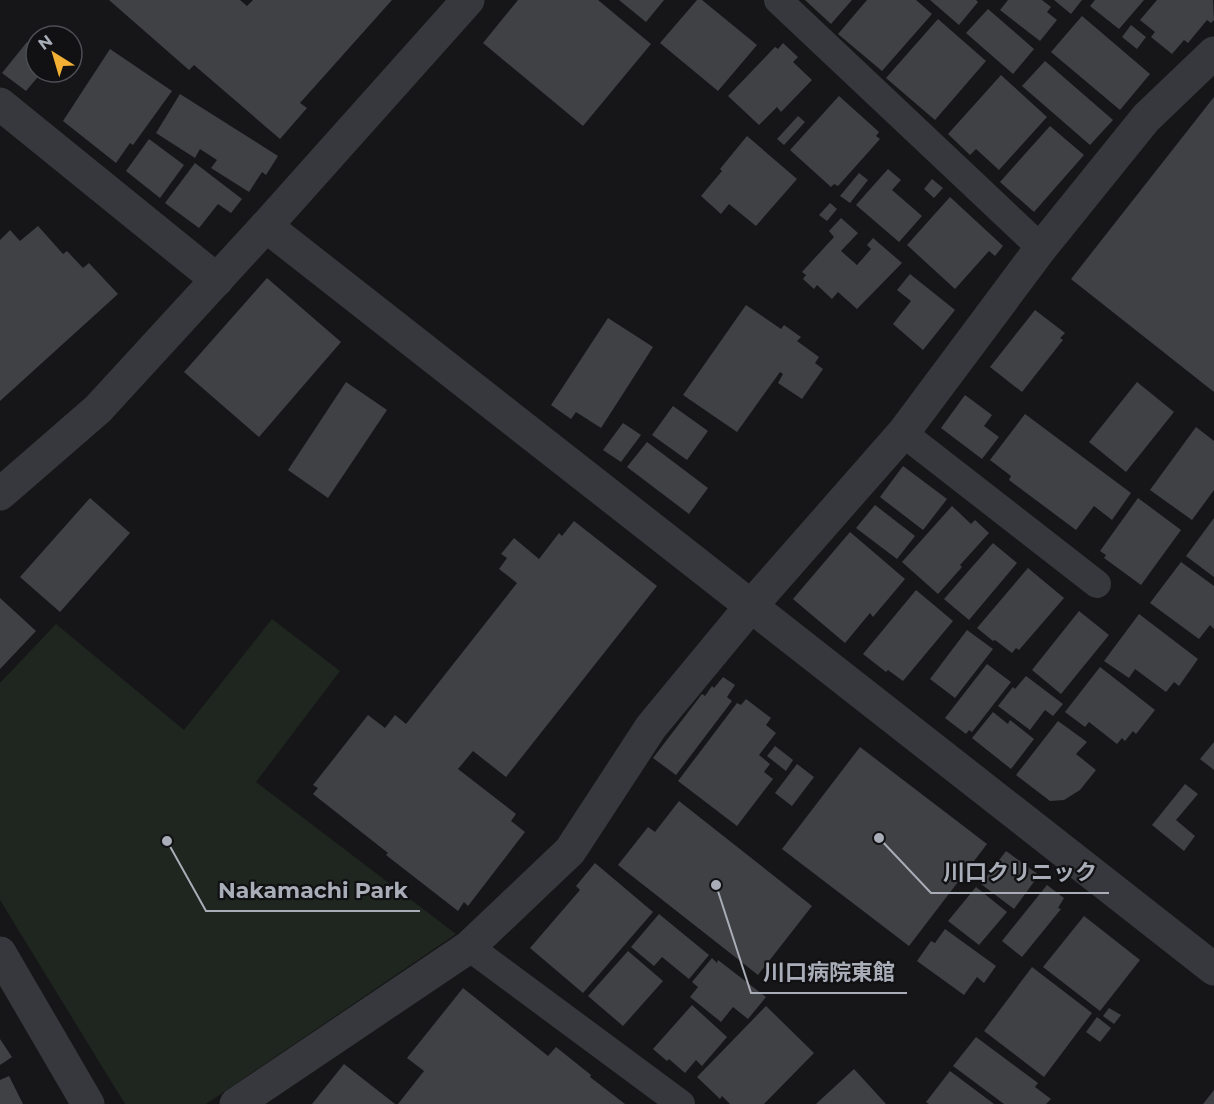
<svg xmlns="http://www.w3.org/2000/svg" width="1214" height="1104" viewBox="0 0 1214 1104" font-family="Montserrat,'Noto Sans JP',sans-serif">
<rect width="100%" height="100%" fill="#161618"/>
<polygon fill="#1e261f" points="272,619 340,671 256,782 456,934 206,1104 125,1104 0,900 0,683 56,624 184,730"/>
<g fill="#404145">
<polygon points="109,0 240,0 247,6 253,0 392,0 300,103 307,108 280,139 194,65 189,70"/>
<polygon points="518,0 598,0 651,44 583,126 483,43"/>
<polygon points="619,0 664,0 646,22"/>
<polygon points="697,0 702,0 757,45 718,91 660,43"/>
<polygon points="805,0 852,0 831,24"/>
<polygon points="867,0 916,0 932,14 882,71 838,34"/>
<polygon points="930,0 976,0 978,2 959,25"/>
<polygon points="1008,0 1042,0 1051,7 1047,12 1057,20 1040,41 1000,10"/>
<polygon points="1054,0 1082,0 1071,14"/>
<polygon points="1095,0 1144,0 1119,29 1090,6"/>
<polygon points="1157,0 1213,0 1214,20 1211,23 1207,20 1188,43 1184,40 1172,54 1151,37 1155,32 1140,20"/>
<polygon points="988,9 1034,49 1013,74 966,33"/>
<polygon points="1082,16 1150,74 1120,110 1051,52"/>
<polygon points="938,19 986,61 935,120 886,78"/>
<polygon points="1131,25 1146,37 1137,49 1122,37"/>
<polygon points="27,42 36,49 36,72 42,72 26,91 2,73"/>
<polygon points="783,43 798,57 793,62 812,80 781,112 777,107 759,125 728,96 775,47 778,49"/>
<polygon points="110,49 172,91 133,145 130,143 116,163 63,121"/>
<polygon points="1045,61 1113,120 1090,145 1022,86"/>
<polygon points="1001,75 1047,117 999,170 976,149 970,155 948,134"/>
<polygon points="180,94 278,156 266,175 262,172 249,192 211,168 217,160 200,149 195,158 156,133"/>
<polygon points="839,96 879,132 876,136 880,139 838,186 834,184 831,187 790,150"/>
<polygon points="1214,97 1214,392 1071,279"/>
<polygon points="798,116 805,122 784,145 777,139"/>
<polygon points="1050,126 1084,155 1034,212 1000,182"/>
<polygon points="747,136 797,179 756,226 729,204 721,214 701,196 722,171 720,169"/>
<polygon points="149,139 184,165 160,198 126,171"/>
<polygon points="195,163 242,199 231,213 218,204 199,228 165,203"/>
<polygon points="888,169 901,180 892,190 922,216 899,242 856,205"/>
<polygon points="859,173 868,180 850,203 840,196"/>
<polygon points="932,179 943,188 934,198 924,189"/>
<polygon points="950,197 1003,246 995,256 989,251 955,289 907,245"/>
<polygon points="830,203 837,209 827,221 819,215"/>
<polygon points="841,218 858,233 841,251 857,265 871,249 867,245 873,238 902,263 857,309 838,292 832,299 817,285 814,289 803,279 806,275 802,272 834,237 829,231"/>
<polygon points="38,226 63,254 67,251 83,268 89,263 118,294 0,401 0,240 10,230 20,241"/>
<polygon points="910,274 955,310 923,350 893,324 911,301 897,290"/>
<polygon points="267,278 341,342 259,437 184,372"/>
<polygon points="746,305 781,329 784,325 801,337 797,341 819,357 815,363 823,369 802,399 778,383 783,374 780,372 737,432 683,395"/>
<polygon points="1035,310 1065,333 1060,338 1063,340 1022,392 990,367"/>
<polygon points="608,318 653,347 601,428 576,412 571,419 551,405"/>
<polygon points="346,382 387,410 328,498 288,470"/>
<polygon points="1137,382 1174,412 1126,472 1089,442"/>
<polygon points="965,395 992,415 984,426 999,437 982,459 941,428"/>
<polygon points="673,406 708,431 687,460 652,435"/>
<polygon points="1025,414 1131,493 1112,520 1094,506 1076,530 1009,480 1011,476 990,460"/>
<polygon points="623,423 641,435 621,462 603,450"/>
<polygon points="1196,427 1214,441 1214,490 1192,520 1150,490"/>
<polygon points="647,442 708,488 689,514 627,467"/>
<polygon points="903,466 947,499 923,530 880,497"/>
<polygon points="90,498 130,533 60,612 20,577"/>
<polygon points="1138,498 1181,530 1141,585 1104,558 1106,555 1100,551"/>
<polygon points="875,505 915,536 897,559 856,528"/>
<polygon points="952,506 971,524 975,520 989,533 960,565 962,567 938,594 902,562"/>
<polygon points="1214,518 1214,577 1186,556"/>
<polygon points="574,521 657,586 506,777 473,751 458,769 516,814 511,821 525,832 468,906 464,902 458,911 386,855 388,853 313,794 318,788 313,785 368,715 385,728 395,715 406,724 517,583 499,569 507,558 501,554 514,538 539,559 559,533 562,536"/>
<polygon points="850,532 905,579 873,617 870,613 845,643 793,599"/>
<polygon points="993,543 1017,563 969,620 944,599"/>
<polygon points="1181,562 1214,586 1214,629 1210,625 1199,639 1150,603"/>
<polygon points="1028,568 1064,598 1019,650 1016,648 1012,653 995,640 993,641 977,628"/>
<polygon points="916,590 953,621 903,681 888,670 886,672 863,654"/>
<polygon points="0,598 36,631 0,669"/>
<polygon points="1079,611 1109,635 1061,694 1032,670"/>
<polygon points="1139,614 1198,659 1179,686 1174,682 1166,692 1135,669 1129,678 1104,661"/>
<polygon points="967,630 993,649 955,698 930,679"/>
<polygon points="987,664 1011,682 972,732 969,730 966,734 945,718"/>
<polygon points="1100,667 1155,710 1136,734 1133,731 1125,741 1122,738 1117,744 1089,722 1085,727 1065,712"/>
<polygon points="1026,676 1063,704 1053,716 1045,710 1030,730 998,706 1013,687 1015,689"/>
<polygon points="723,677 735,685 727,697 732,701 676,775 653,758 702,694 705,696 712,686 714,688"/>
<polygon points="746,699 771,718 766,725 776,733 759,755 770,764 764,772 773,779 737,826 678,781 737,703 741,705"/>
<polygon points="993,712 1008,724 1010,720 1034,739 1011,769 972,738"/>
<polygon points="1058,721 1087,742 1076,754 1096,770 1080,790 1064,800 1050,801 1016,775"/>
<polygon points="1214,742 1214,770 1200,759"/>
<polygon points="775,746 793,760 786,771 767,756"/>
<polygon points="860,747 987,844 909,946 782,849"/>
<polygon points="797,764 814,777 792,806 775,793"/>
<polygon points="1185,784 1198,794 1176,820 1195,836 1184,851 1152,825"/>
<polygon points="679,801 812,906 758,975 618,865 648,827 655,832"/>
<polygon points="1006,851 1039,875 1014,909 981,884"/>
<polygon points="595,863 653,912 583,993 530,948 580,890 576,886"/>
<polygon points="1047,885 1064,898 1058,908 1061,909 1022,957 1002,941"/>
<polygon points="976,887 1007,912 979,945 948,921"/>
<polygon points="659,914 709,955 689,979 662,957 654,966 631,947"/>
<polygon points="1084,916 1140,960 1100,1011 1043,967"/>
<polygon points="945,929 996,966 984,983 977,977 964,995 917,961 931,941 935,943"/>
<polygon points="628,951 663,981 623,1026 588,996"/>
<polygon points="712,958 717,963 718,960 766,997 748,1019 733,1007 721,1022 690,997 698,987 692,982"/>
<polygon points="1032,967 1092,1013 1044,1077 984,1031"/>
<polygon points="463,988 548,1056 556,1047 591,1075 590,1077 625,1104 398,1104 424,1071 407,1058"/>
<polygon points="692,1005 727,1037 702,1066 696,1060 685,1073 669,1059 667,1061 653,1049"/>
<polygon points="766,1006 814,1053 764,1104 730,1104 722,1096 720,1099 697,1077"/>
<polygon points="1109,1008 1121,1015 1114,1024 1103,1016"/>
<polygon points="1097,1017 1111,1028 1100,1042 1086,1032"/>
<polygon points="976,1037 1038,1083 1035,1087 1051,1099 1046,1104 1004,1104 953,1066"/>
<polygon points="0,1039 12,1057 0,1065"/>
<polygon points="344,1064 395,1104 312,1104"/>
<polygon points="854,1069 886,1104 816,1104"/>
<polygon points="950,1071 994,1104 929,1104 926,1102"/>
<polygon points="9,1076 23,1104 0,1104 0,1080"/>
<polygon points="1214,1090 1214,1104 1203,1104"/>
</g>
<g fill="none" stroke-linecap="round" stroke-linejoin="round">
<g stroke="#37383d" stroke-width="28">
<polyline points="778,0 1041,248"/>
<polyline points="903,433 1097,584"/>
<polyline points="469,947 681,1104"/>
</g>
<g stroke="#37383d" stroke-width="33">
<polyline points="0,104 217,280"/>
<polyline points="266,226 1214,969"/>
<polyline points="0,953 88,1104"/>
<polyline points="236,1104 469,947 570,851 651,727 751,606 903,433 1041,248 1146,118 1214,53"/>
</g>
<polyline stroke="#37383d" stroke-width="33" points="0,494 98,409 266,226 468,0"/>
</g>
<path fill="none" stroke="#a8adb8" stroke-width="2" d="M879 838L931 893H1109M167 841L206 911H420M716 885L751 993H907"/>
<g fill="#a8adb8" stroke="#111113" stroke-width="2">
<circle cx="879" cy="838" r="6"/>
<circle cx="167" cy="841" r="6"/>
<circle cx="716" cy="885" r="6"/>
</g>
<g font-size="22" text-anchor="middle" font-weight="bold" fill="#a8adb8" stroke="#111113" stroke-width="4.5" stroke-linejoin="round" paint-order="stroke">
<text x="1020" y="880">川口クリニック</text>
<text x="313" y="898">Nakamachi Park</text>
<text x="829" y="980">川口病院東館</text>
</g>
<g transform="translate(54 54) rotate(323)"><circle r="28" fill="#111113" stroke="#4d4f55" stroke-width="1.5"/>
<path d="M0-4.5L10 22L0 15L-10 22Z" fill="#f2b134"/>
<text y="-9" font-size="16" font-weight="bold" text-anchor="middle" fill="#a8adb8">N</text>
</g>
</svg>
